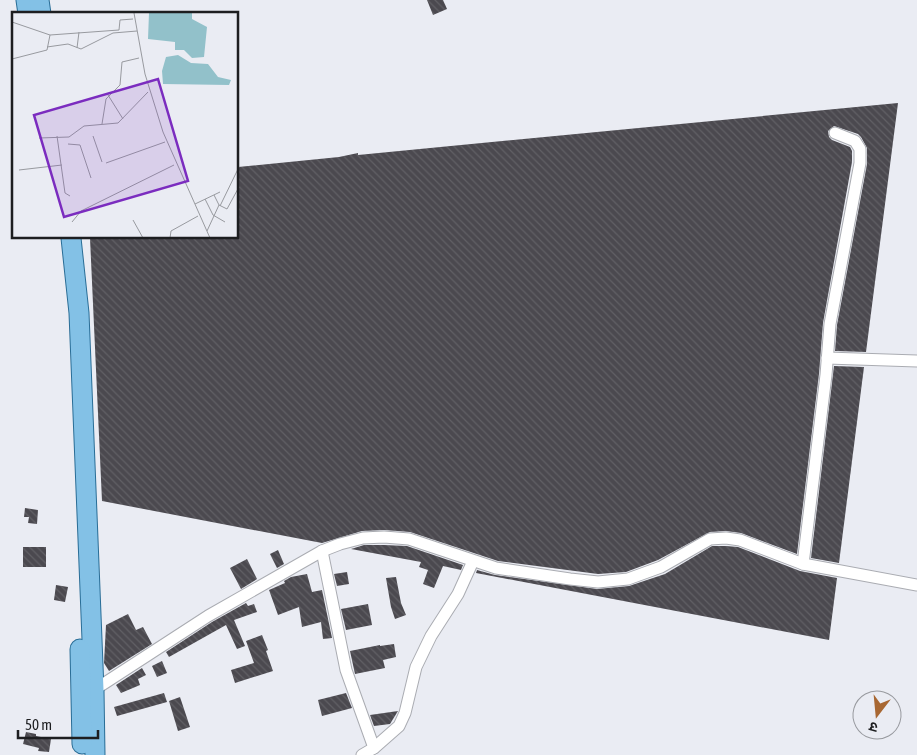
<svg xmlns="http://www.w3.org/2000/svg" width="917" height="755" viewBox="0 0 917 755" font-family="'Asap Condensed','Noto Sans Devanagari',sans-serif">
<defs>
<pattern id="building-back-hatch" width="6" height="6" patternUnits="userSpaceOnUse" patternTransform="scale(1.25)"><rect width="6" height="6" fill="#4b494f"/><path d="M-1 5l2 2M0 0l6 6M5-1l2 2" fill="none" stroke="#616065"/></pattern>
</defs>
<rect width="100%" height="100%" fill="#eaecf3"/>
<g fill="url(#building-back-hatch)">
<polygon points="427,0 443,0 447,9 433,15"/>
<polygon points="898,103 866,352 835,351 837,325 867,164 867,148 861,137 858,134 834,126 828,131 829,137 832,140 850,147 852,151 852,162 823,323 819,374 797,554 741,533 726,531 710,532 658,560 626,572 598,574 498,561 410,532 384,530 362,531 322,543 102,501 90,238 238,238 238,167 339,157 358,153 358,155"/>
<polygon points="834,366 864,367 839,563 811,558"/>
<polygon points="25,508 38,510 37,524 28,523 29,517 24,517"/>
<polygon points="364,545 384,545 407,546 463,565 461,570 443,566 434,588 423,584 428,570 419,567 421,562 351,549"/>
<polygon points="712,546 726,546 738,547 800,571 837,578 829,640 476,573 477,570 495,575 597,589 629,586 665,574"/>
<rect x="23" y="547" width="23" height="20"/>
<polygon points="278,550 284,564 277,568 270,554"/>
<polygon points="247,559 257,579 241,589 230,568"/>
<polygon points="347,572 349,584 337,586 334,574"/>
<polygon points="307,574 312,592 322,590 332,638 323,639 321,622 302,627 299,607 278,615 269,590 285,583 284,581 291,577"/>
<polygon points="396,577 401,603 406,615 395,619 391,607 386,578"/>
<polygon points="56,585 68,587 65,602 54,600"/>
<polygon points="246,603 248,606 254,604 257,612 234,620 245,646 237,649 226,625 169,657 166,652 212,622"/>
<polygon points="368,604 372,625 346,630 341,609"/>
<polygon points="128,614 136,630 143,627 152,644 109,671 104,663 106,625"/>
<polygon points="262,635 268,650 266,651 273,671 235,683 231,670 254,663 246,641"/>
<polygon points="394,644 396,657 383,660 385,668 355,674 350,651 380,645 380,646"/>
<polygon points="162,661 167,673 157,677 152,666"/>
<polygon points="142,668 146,675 138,679 140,685 121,693 116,685"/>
<polygon points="164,693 167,702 117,716 114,707"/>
<polygon points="346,693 352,708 322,716 318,700"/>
<polygon points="180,697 190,727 178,731 169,701"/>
<polygon points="398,711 390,724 374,726 370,715"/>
<polygon points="26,732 36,734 36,736 51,739 49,752 38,751 39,748 23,744"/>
</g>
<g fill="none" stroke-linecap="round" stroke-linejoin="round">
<defs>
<g id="minor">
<polyline points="827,358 917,361"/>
<polyline points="322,551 346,670 374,748"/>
<polyline points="803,564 826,375 830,324 860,163 860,149 855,141 835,133"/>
<polyline points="94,690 208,616 322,551 340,544 363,538 384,537 409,539 496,568 570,579 598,582 628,579 661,567 710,539 726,538 740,540 803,564 917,585"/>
<polyline points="362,755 374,748 399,726 405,713 416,667 431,636 458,594 473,561"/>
</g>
<g id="primary">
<polyline points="26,0 28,14"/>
<polyline points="39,0 41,14"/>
<polyline points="71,238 79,313 94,690 95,755"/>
<polyline points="80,649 82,744"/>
</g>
</defs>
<use href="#minor" stroke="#aaacb2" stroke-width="13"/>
<use href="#primary" stroke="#296d96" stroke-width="21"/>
<use href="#minor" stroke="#fff" stroke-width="11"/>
<use href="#primary" stroke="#83c1e6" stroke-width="19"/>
</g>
<g transform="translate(12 12)">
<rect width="226" height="226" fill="#eaecf3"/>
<path d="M 137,1 L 180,1 L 180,7 L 195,15 L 192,45 L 180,46 L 172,38 L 163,38 L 163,30 L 136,27 ZM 166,43 L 179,51 L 196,52 L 206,65 L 219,68 L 217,73 L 151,72 L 150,59 L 154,45 Z" fill="#92c1ca"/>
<path fill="none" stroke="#989a9f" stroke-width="1" d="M 122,1 L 133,62 L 151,120 L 198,226M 0,10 L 38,23 L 35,38 L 0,47M 38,23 L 107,18 L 108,8 L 121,7M 35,35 L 56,32 L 69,37 L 101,21 L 125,19M 65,36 L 67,20M 96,83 L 111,107M 90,112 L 94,87 L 108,73 L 110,50 L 127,46M 45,124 L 53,181 L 58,184M 81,124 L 90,150M 27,126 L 57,125 L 72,114 L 106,111 L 136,80M 56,132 L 68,133 L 79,166M 94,151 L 153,130M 7,158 L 50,153M 202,183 L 207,193 L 215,197 L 227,175M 193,187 L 201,203 L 213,210M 183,192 L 208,180M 208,194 L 227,155M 121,208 L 131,226M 60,210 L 69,199 L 162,153M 195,219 L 207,193M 158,226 L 159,219 L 186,204"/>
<path fill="#7b2cbf" fill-opacity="0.15" stroke="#7b2cbf" stroke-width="2.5" d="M 146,67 L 176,169 L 52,205 L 22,103 Z"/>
<rect width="226" height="226" fill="none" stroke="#1d1e20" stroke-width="2.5"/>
</g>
<g transform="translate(877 715) rotate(196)"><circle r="24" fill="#eaecf3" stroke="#989a9f"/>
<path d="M0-4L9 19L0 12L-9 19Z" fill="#a86732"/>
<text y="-8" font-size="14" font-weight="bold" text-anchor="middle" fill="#1d1e20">उ</text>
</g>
<path d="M18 730v8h80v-8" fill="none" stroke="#1d1e20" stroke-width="2.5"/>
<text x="25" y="730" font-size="15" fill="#1d1e20" stroke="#eaecf3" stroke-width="4" paint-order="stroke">50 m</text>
</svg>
